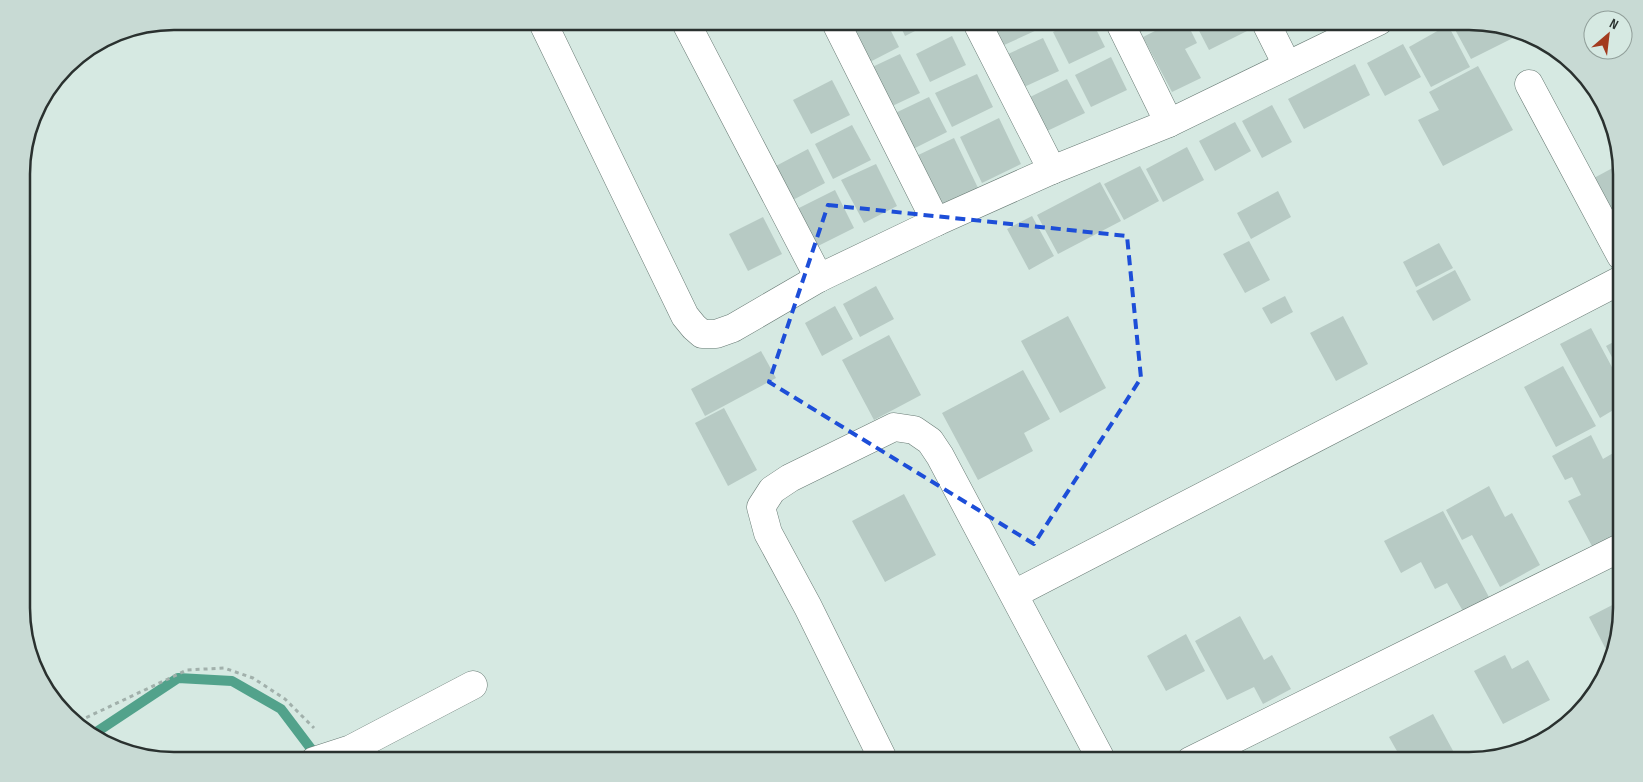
<svg xmlns="http://www.w3.org/2000/svg" width="1643" height="782" viewBox="0 0 1643 782" font-family="'Sofia Sans Condensed',sans-serif">
<rect width="100%" height="100%" fill="#d6e9e2"/>
<g fill="none" stroke-linecap="round" stroke-linejoin="round">
<polyline stroke="#52a28b" stroke-width="10" points="95,733 178,678 232,681 281,709 318,758"/>
</g>
<g fill="#b7cac4">
<polygon points="862,21 886,21 899,47 864,65 846,29"/>
<polygon points="898,21 935,21 905,36"/>
<polygon points="990,21 1035,21 1039,29 1002,46"/>
<polygon points="1047,21 1061,21 1050,27"/>
<polygon points="1074,21 1092,21 1105,47 1069,64 1053,32"/>
<polygon points="1135,21 1161,21 1140,32"/>
<polygon points="1175,21 1186,21 1197,43 1185,49 1201,78 1172,92 1143,37"/>
<polygon points="1194,21 1242,21 1247,31 1209,50"/>
<polygon points="1458,21 1469,21 1509,29 1513,38 1471,59 1452,24"/>
<polygon points="1448,25 1470,67 1431,87 1409,47"/>
<polygon points="952,36 966,65 930,82 916,54"/>
<polygon points="1043,38 1059,71 1024,87 1008,54"/>
<polygon points="1403,44 1421,77 1385,96 1367,63"/>
<polygon points="900,54 920,93 888,108 868,69"/>
<polygon points="1111,57 1127,90 1091,107 1075,75"/>
<polygon points="1355,64 1370,95 1304,129 1288,99"/>
<polygon points="1478,66 1513,130 1443,166 1418,120 1439,110 1429,92"/>
<polygon points="977,74 993,107 952,127 935,93"/>
<polygon points="1067,79 1085,113 1045,132 1028,98"/>
<polygon points="832,80 850,115 811,134 793,100"/>
<polygon points="929,97 947,132 909,151 891,115"/>
<polygon points="1272,105 1292,142 1262,158 1242,121"/>
<polygon points="999,118 1021,164 982,183 960,137"/>
<polygon points="1235,122 1251,151 1215,171 1199,141"/>
<polygon points="852,125 871,160 833,179 815,144"/>
<polygon points="954,138 978,188 936,209 912,158"/>
<polygon points="1187,147 1204,180 1163,202 1146,169"/>
<polygon points="808,149 825,183 791,201 774,167"/>
<polygon points="876,164 897,206 864,223 841,180"/>
<polygon points="1620,164 1621,227 1594,178"/>
<polygon points="1140,166 1159,201 1124,220 1104,184"/>
<polygon points="1100,182 1121,221 1058,254 1037,215"/>
<polygon points="835,190 854,228 814,248 795,210"/>
<polygon points="1278,191 1291,217 1251,239 1237,213"/>
<polygon points="1032,216 1054,256 1029,270 1007,229"/>
<polygon points="763,217 782,254 748,271 729,234"/>
<polygon points="1249,241 1270,280 1245,293 1223,254"/>
<polygon points="1439,243 1453,268 1416,287 1403,262"/>
<polygon points="1455,270 1471,300 1433,321 1416,291"/>
<polygon points="876,286 894,319 860,337 843,304"/>
<polygon points="1285,296 1293,312 1271,324 1262,308"/>
<polygon points="835,306 853,339 822,356 805,323"/>
<polygon points="1068,316 1106,388 1060,413 1021,341"/>
<polygon points="1343,316 1368,364 1336,381 1310,333"/>
<polygon points="1591,328 1621,384 1621,421 1615,409 1600,418 1560,344"/>
<polygon points="889,335 921,395 874,420 842,360"/>
<polygon points="1621,338 1621,374 1606,346"/>
<polygon points="761,351 776,378 705,416 691,389"/>
<polygon points="1563,366 1596,426 1556,447 1524,387"/>
<polygon points="1023,370 1050,419 1024,433 1033,451 978,480 942,413"/>
<polygon points="724,408 757,470 728,486 695,423"/>
<polygon points="1591,435 1603,459 1615,452 1621,463 1622,533 1593,548 1568,501 1581,495 1572,477 1565,480 1552,456"/>
<polygon points="1489,486 1505,517 1512,513 1540,565 1500,587 1472,535 1462,540 1446,510"/>
<polygon points="904,494 936,555 885,582 852,521"/>
<polygon points="1443,511 1490,599 1464,613 1447,583 1435,589 1421,562 1401,573 1384,541"/>
<polygon points="1622,600 1622,608 1611,659 1589,617"/>
<polygon points="1240,616 1264,660 1272,655 1291,689 1263,704 1254,687 1227,700 1195,641"/>
<polygon points="1186,634 1205,671 1166,691 1147,656"/>
<polygon points="1505,655 1512,669 1528,660 1550,700 1503,724 1474,671"/>
<polygon points="1433,714 1458,760 1402,760 1389,737"/>
</g>
<g fill="none" stroke-linecap="round" stroke-linejoin="round">
<defs>
<g id="minor">
<polyline points="542,21 685,316 694,327 702,334 716,334 733,328 819,278 936,222 1052,170 1169,123 1379,21"/>
<polyline points="685,21 819,278"/>
<polyline points="835,21 936,222"/>
<polyline points="976,21 1052,170"/>
<polyline points="1119,21 1169,123"/>
<polyline points="1265,21 1287,65"/>
<polyline points="1529,84 1621,256"/>
<polyline points="1014,594 1621,280"/>
<polyline points="314,761 351,749 473,685"/>
<polyline points="884,761 808,607 768,533 761,507 772,490 790,478 894,427 914,430 930,441 940,456 1102,761"/>
<polyline points="1190,761 1622,547"/>
</g>
</defs>
<use href="#minor" stroke="#697b75" stroke-width="29"/>
<polyline stroke="#a1b0ab" stroke-width="3" stroke-dasharray="4 4" stroke-linecap="butt" points="79,721 187,670 224,668 253,678 285,699 314,728"/>
<use href="#minor" stroke="#fff" stroke-width="28"/>
</g>
<path fill="none" stroke="#1d4ed8" stroke-width="4" stroke-dasharray="10 6" stroke-linejoin="round" d="M 828,205 L 1127,236 L 1141,378 L 1034,544 L 769,382 Z"/>
<path d="M0 0H1643V782H0ZM174 30H1469A144 144 0 0 1 1613 174V608A144 144 0 0 1 1469 752H174A144 144 0 0 1 30 608V174A144 144 0 0 1 174 30Z" fill="#c8dad4" fill-rule="evenodd"/>
<path fill="none" stroke="#2a312f" stroke-width="2.5" d="M174 30H1469A144 144 0 0 1 1613 174V608A144 144 0 0 1 1469 752H174A144 144 0 0 1 30 608V174A144 144 0 0 1 174 30Z"/>
<g transform="translate(1608 35) rotate(28)"><circle r="24" fill="#d6e9e2" stroke="#919f9a"/>
<path d="M0-4L9 19L0 12L-9 19Z" fill="#a33b1f"/>
<text y="-8" font-size="14" font-weight="bold" text-anchor="middle" fill="#2a312f">N</text>
</g>
</svg>
